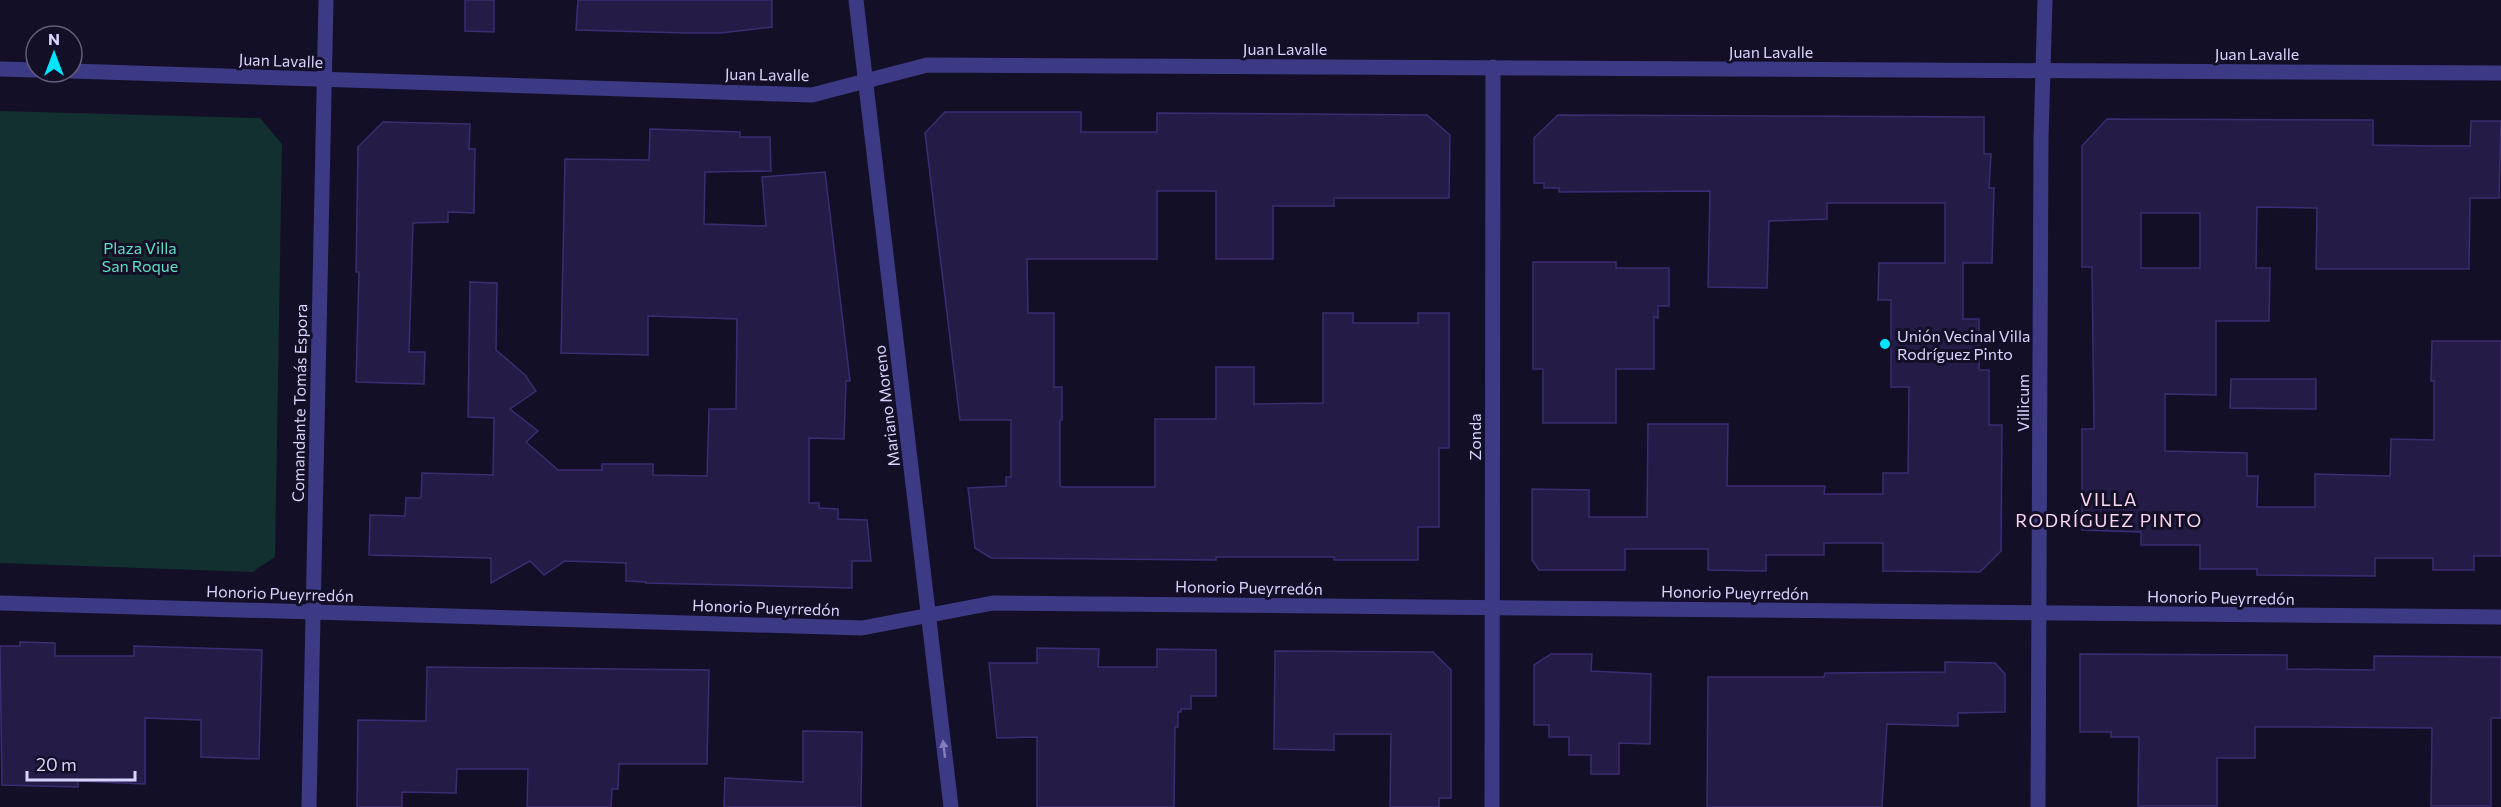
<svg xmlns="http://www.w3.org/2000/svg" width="2501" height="807" viewBox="0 0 2501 807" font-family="Commissioner,sans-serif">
<rect width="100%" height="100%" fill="#130f26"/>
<polygon fill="#12302f" points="0,111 256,118 260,118 282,144 275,557 252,572 0,563"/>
<g fill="#241b47" stroke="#3b2d73" stroke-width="1.5" fill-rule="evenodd">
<polygon points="465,0 494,0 494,32 465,31"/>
<polygon points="578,0 772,0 772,27 720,33 687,33 576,30"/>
<polygon points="945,112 1081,112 1081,132 1157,132 1157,113 1427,115 1450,135 1449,198 1334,198 1334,206 1273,206 1273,259 1216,259 1216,191 1157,191 1157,259 1027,259 1028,313 1054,313 1054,387 1062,387 1062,420 1060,420 1060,486 1062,487 1155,487 1155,419 1216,419 1216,367 1254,367 1254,404 1323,403 1323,313 1353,313 1353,323 1418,323 1418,313 1449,313 1449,448 1439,448 1439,527 1418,527 1418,560 1334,560 1334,557 1216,557 1216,560 991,558 975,548 968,488 1006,486 1006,477 1011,477 1011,420 960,420 925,133"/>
<polygon points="1558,115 1984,117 1984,154 1991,154 1989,188 1994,188 1992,263 1963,263 1963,319 1979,319 1979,370 1989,370 1989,425 2002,425 2001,551 1980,572 1883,571 1883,543 1824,543 1824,555 1766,555 1766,571 1708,570 1708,549 1625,549 1625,570 1539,570 1532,560 1532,489 1589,490 1589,517 1647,517 1648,424 1728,424 1727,486 1825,486 1824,494 1883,494 1883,473 1908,473 1909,387 1891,387 1891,300 1878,300 1879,263 1945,263 1945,203 1827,203 1827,219 1769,221 1767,288 1708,287 1710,191 1559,192 1559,188 1544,188 1544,183 1534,183 1534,138"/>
<path d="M 2107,119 L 2373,120 L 2373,145 L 2432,146 L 2470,146 L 2471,121 L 2501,121 L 2499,198 L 2470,198 L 2469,269 L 2316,269 L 2317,208 L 2257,207 L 2256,268 L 2270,268 L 2269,321 L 2216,321 L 2216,395 L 2165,394 L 2165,451 L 2247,453 L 2247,476 L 2258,476 L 2257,507 L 2315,507 L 2315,474 L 2390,476 L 2391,439 L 2434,440 L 2434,381 L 2431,381 L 2432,341 L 2501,341 L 2501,556 L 2474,556 L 2474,570 L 2433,570 L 2433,558 L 2375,558 L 2375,576 L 2257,575 L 2257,569 L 2200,569 L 2200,545 L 2141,545 L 2141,532 L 2082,530 L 2082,429 L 2094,429 L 2092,267 L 2082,267 L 2082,146 ZM 2141,213 L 2200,213 L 2200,268 L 2141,268 Z"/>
<polygon points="383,122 470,124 469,149 475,149 474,213 448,212 448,222 413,223 409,352 425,352 424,384 356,382 359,272 356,272 358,147"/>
<polygon points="650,129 740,132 740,137 770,137 771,171 705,172 704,224 766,226 762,177 825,172 850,381 846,381 844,439 809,438 809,503 819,503 819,508 838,509 838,519 867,520 871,561 852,561 852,588 646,583 646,582 626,581 626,563 565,561 544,575 530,561 491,583 491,558 369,555 370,515 405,516 406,498 421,498 422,473 493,475 494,418 468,417 470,282 497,283 496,350 525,375 536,391 510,409 538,431 526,442 558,470 602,470 602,464 653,464 653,475 707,476 709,409 736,409 737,319 648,316 648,355 561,353 565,159 649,160"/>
<polygon points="1533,262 1616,262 1616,268 1669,268 1669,306 1658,306 1658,318 1654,317 1654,369 1616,369 1616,423 1543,423 1543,369 1533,369"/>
<polygon points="2231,379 2316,379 2316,409 2230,408"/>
<polygon points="20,642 55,643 55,656 134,656 134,646 262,650 259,759 201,757 201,720 145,718 145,784 78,781 78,787 2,785 0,646 20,646"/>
<polygon points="1037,648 1099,649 1098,667 1157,667 1157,649 1216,650 1216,696 1191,696 1191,709 1181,709 1181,712 1178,712 1178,727 1175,727 1174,807 1037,807 1037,737 997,738 989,663 1037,663"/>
<polygon points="1275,651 1433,652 1451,670 1451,798 1439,798 1439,807 1390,807 1391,734 1334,734 1334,750 1274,749"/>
<polygon points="1551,654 1592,654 1591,671 1651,674 1650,744 1619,743 1619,774 1591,774 1591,755 1569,755 1569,737 1549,737 1549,725 1534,725 1534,665"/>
<polygon points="2080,654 2287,655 2287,669 2374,670 2374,656 2501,657 2501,718 2491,718 2491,806 2431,806 2432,728 2314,727 2255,727 2255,758 2217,758 2217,806 2138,806 2139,737 2111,737 2111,732 2080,732"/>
<polygon points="1945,662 1995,663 2005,674 2005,712 1958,713 1958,726 1887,724 1882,807 1707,807 1708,677 1824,677 1825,673 1945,672"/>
<polygon points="427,667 709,670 707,764 619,764 618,789 612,789 611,807 527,807 528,769 457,769 456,793 402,792 402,807 357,807 358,720 426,721"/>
<polygon points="803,731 862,732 861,807 724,807 725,778 803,782"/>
</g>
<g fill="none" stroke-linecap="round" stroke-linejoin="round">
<g stroke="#3d3a85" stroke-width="15">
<polyline points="856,0 951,807"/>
<polyline points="0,69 36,70"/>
<polyline points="72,71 812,95 927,65 2501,73"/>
<polyline points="0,603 862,628 993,603 2501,617"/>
<polyline points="309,807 326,0"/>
<polyline points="1492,807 1493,67"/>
<polyline points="2038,807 2041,139 2045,0"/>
</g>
</g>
<defs><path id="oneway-solid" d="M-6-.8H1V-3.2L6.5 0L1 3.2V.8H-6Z" transform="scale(1.5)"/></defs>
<use fill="#837fbc" href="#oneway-solid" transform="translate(944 749) rotate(-97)"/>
<circle fill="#00e5ff" stroke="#130f26" stroke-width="2" cx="1885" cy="344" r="6"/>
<g text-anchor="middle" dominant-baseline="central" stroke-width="6" stroke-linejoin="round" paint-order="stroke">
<g font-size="16" fill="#d9d4ff" stroke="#130f26">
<text x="1285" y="48">Juan Lavalle</text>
<text x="1771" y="51">Juan Lavalle</text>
<text x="2257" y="53">Juan Lavalle</text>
<text transform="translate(281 60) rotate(2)">Juan Lavalle</text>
<text transform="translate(767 74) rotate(1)">Juan Lavalle</text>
<text transform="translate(299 403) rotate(-89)">Comandante Tomás Espora</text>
<text transform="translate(2022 403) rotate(-90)">Villicum</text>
<text transform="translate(886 406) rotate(-97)">Mariano Moreno</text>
<text transform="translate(1474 437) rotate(-90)">Zonda</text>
<text transform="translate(1249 587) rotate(1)">Honorio Pueyrredón</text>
<text transform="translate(1735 592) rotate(1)">Honorio Pueyrredón</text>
<text transform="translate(280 593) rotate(2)">Honorio Pueyrredón</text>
<text transform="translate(2221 597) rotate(1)">Honorio Pueyrredón</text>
<text transform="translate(766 607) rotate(2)">Honorio Pueyrredón</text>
</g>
<g font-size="16" fill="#5fe0c0" stroke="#130f26">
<text x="140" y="247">Plaza Villa<tspan x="140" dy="18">San Roque</tspan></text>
</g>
<g font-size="16" fill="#d9d4ff" stroke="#130f26" text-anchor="start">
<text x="1897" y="335">Unión Vecinal Villa<tspan x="1897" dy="18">Rodríguez Pinto</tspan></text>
</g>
<g font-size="18" letter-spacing="1.5" fill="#ffd6f0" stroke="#130f26">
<text x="2109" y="499">VILLA<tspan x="2109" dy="21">RODRÍGUEZ PINTO</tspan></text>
</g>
</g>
<g transform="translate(54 54)"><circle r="28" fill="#130f26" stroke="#625e7d" stroke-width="1.5"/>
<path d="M0-4.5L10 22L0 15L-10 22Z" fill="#00e5ff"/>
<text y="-9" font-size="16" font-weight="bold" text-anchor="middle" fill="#d9d4ff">N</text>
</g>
<path d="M27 771v9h108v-9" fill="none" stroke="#d9d4ff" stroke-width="3"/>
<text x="36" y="771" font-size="18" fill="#d9d4ff" stroke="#130f26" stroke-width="4.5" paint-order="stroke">20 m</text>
</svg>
